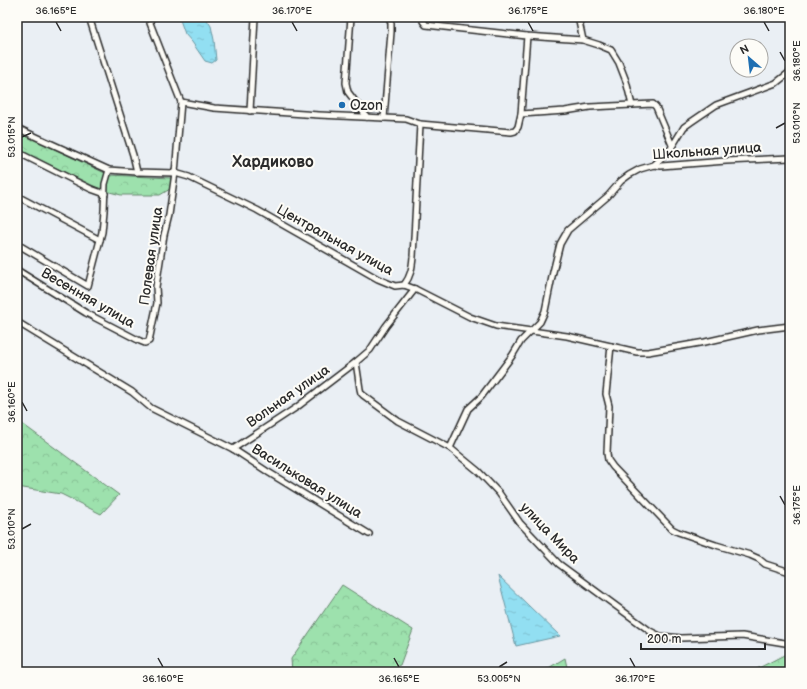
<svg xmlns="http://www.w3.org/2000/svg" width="807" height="689" viewBox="0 0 807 689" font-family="'Balsamiq Sans',sans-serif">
<defs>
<pattern id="forest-crowns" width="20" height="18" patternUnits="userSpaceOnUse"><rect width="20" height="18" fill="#9de1ad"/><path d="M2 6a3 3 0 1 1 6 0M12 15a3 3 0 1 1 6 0" fill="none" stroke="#87c195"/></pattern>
<pattern id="water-ripples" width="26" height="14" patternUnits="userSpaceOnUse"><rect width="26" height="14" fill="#92dff2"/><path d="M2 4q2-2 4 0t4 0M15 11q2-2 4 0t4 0" fill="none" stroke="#7ec0d0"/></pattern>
</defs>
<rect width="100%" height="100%" fill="#eaeff4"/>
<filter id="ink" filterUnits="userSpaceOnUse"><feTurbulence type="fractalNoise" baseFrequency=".025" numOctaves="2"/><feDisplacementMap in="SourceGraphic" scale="8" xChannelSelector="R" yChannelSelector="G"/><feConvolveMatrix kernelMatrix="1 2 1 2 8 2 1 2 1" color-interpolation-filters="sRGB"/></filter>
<g filter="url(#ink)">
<g fill="url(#forest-crowns)" stroke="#64866c">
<polygon points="17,131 109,175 171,178 170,189 160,195 121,195 102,190 17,149"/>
<polygon points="17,420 119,495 101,514 61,494 17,487"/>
<polygon points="342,585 413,630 400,665 381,672 292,672 291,659"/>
<polygon points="788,653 790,653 790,672 751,672"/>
<polygon points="565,658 568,672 542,672"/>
</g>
<g fill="url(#water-ripples)" stroke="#6997a2">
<polygon points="179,17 205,17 211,26 214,40 216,60 212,63 205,61 192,42 185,34"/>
<polygon points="498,576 560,636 516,646"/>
</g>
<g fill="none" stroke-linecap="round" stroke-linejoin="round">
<defs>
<g id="minor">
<polyline points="89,17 133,155 137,172"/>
<polyline points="351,17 346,83 348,92 367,117"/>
<polyline points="424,17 423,21 426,25 527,36 583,40 599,45 611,50 619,63 626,81 632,105"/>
<polyline points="578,17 583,40"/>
<polyline points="181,102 214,108 319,115 406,119 420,124 511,132 515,131 518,127 521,114 527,36"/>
<polyline points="250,111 255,17"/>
<polyline points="521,114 565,111 590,107 653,104 656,107 672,145"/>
<polyline points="384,118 391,32 391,23 389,17"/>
<polyline points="17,128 43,140 109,170 137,172 175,173 189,177 257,210 378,279 395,286 404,285 415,289 470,317 496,326 567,336 637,352 648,352 705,342 758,330 790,326"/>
<polyline points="17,152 91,189 105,194"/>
<polyline points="654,165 670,150 684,127 691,122 716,105 776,83 790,72"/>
<polyline points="17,196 100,240"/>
<polyline points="17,244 88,286 102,232 104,211 105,184 109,170"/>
<polyline points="17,270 86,313 140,341 145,343 149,341 157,303 156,287 164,235 169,215 175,173 181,102 150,23 151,17"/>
<path d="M 404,285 C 411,276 412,268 413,257 L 420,124"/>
<polyline points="17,322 132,392 151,408 233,449 268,472 369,534"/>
<polyline points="611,346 606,394 609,406 607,453 608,460 613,467 672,529 678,532 716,545 750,555 759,559 765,564 790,572"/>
<polyline points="356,362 360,389 361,393 363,395 398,421 450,448 478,471 499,493 520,523 559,564 650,631 660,636 681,638 742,636 785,643 790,643"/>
<polyline points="450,448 468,409 481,397 512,356 521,341 540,322 545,311 553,272 560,244 568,230 608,196 621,181 629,175 640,169 654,165 661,166 726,161 790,158"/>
<polyline points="233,449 297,407 356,362 370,350 386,326 415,289"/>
</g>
</defs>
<use href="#minor" stroke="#2b2b2b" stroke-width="8"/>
<use href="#minor" stroke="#fdfcf7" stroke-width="5"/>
</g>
</g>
<path fill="none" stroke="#2b2b2b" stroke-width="1.5" d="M 56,22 L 61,31M 292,22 L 297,31M 528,22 L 533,31M 764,22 L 769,31M 780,52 L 785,61M 776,128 L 785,123M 22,137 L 31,133M 22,402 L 27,411M 780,496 L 785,505M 22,529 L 31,524M 158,658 L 163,667M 394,658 L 399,667M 630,658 L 635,667M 499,667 L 507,662"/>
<circle fill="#1f6fb2" stroke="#fdfcf7" stroke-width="1.5" cx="342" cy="105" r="4"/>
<g text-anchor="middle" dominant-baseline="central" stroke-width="4" stroke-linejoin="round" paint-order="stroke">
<g font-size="14" fill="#2b2b2b" stroke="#fdfcf7" text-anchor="start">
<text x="350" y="105">Ozon</text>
</g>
<g font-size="14" fill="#2b2b2b" stroke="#fdfcf7">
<text transform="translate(707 151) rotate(-4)">Школьная улица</text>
<text transform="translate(335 240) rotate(29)">Центральная улица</text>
<text transform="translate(151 256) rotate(-82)">Полевая улица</text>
<text transform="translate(88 298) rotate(30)">Весенняя улица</text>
<text transform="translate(288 396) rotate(-35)">Вольная улица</text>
<text transform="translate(307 481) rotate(32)">Васильковая улица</text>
<text transform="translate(550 533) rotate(46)">улица Мира</text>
</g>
<g font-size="16" font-weight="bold" fill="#2b2b2b" stroke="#fdfcf7">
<text x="273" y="162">Хардиково</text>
</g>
</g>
<rect width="807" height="689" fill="none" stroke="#fdfcf7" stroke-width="44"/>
<g transform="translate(749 58) rotate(332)"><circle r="19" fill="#fdfcf7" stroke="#a9a8a5"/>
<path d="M0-3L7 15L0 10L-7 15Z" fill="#1f6fb2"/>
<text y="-6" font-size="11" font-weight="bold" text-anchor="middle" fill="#2b2b2b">N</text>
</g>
<path d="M641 643v6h124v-6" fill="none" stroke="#2b2b2b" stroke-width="2"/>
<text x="647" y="643" font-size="12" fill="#2b2b2b" stroke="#fdfcf7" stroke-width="3" paint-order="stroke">200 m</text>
<rect x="22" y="22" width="763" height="645" fill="none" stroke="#2b2b2b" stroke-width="1.5"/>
<g font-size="10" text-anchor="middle" fill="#2b2b2b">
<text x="56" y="14">36.165°E</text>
<text x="292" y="14">36.170°E</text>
<text x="528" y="14">36.175°E</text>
<text x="764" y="14">36.180°E</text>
<text transform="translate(796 61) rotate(-90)" y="4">36.180°E</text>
<text transform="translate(796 123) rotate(-90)" y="4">53.010°N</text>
<text transform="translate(11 137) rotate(-90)" y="4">53.015°N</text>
<text transform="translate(11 402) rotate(-90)" y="4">36.160°E</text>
<text transform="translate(796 505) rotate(-90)" y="4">36.175°E</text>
<text transform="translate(11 529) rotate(-90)" y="4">53.010°N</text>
<text x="163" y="682">36.160°E</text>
<text x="399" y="682">36.165°E</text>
<text x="499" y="682">53.005°N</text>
<text x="635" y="682">36.170°E</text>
</g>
</svg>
